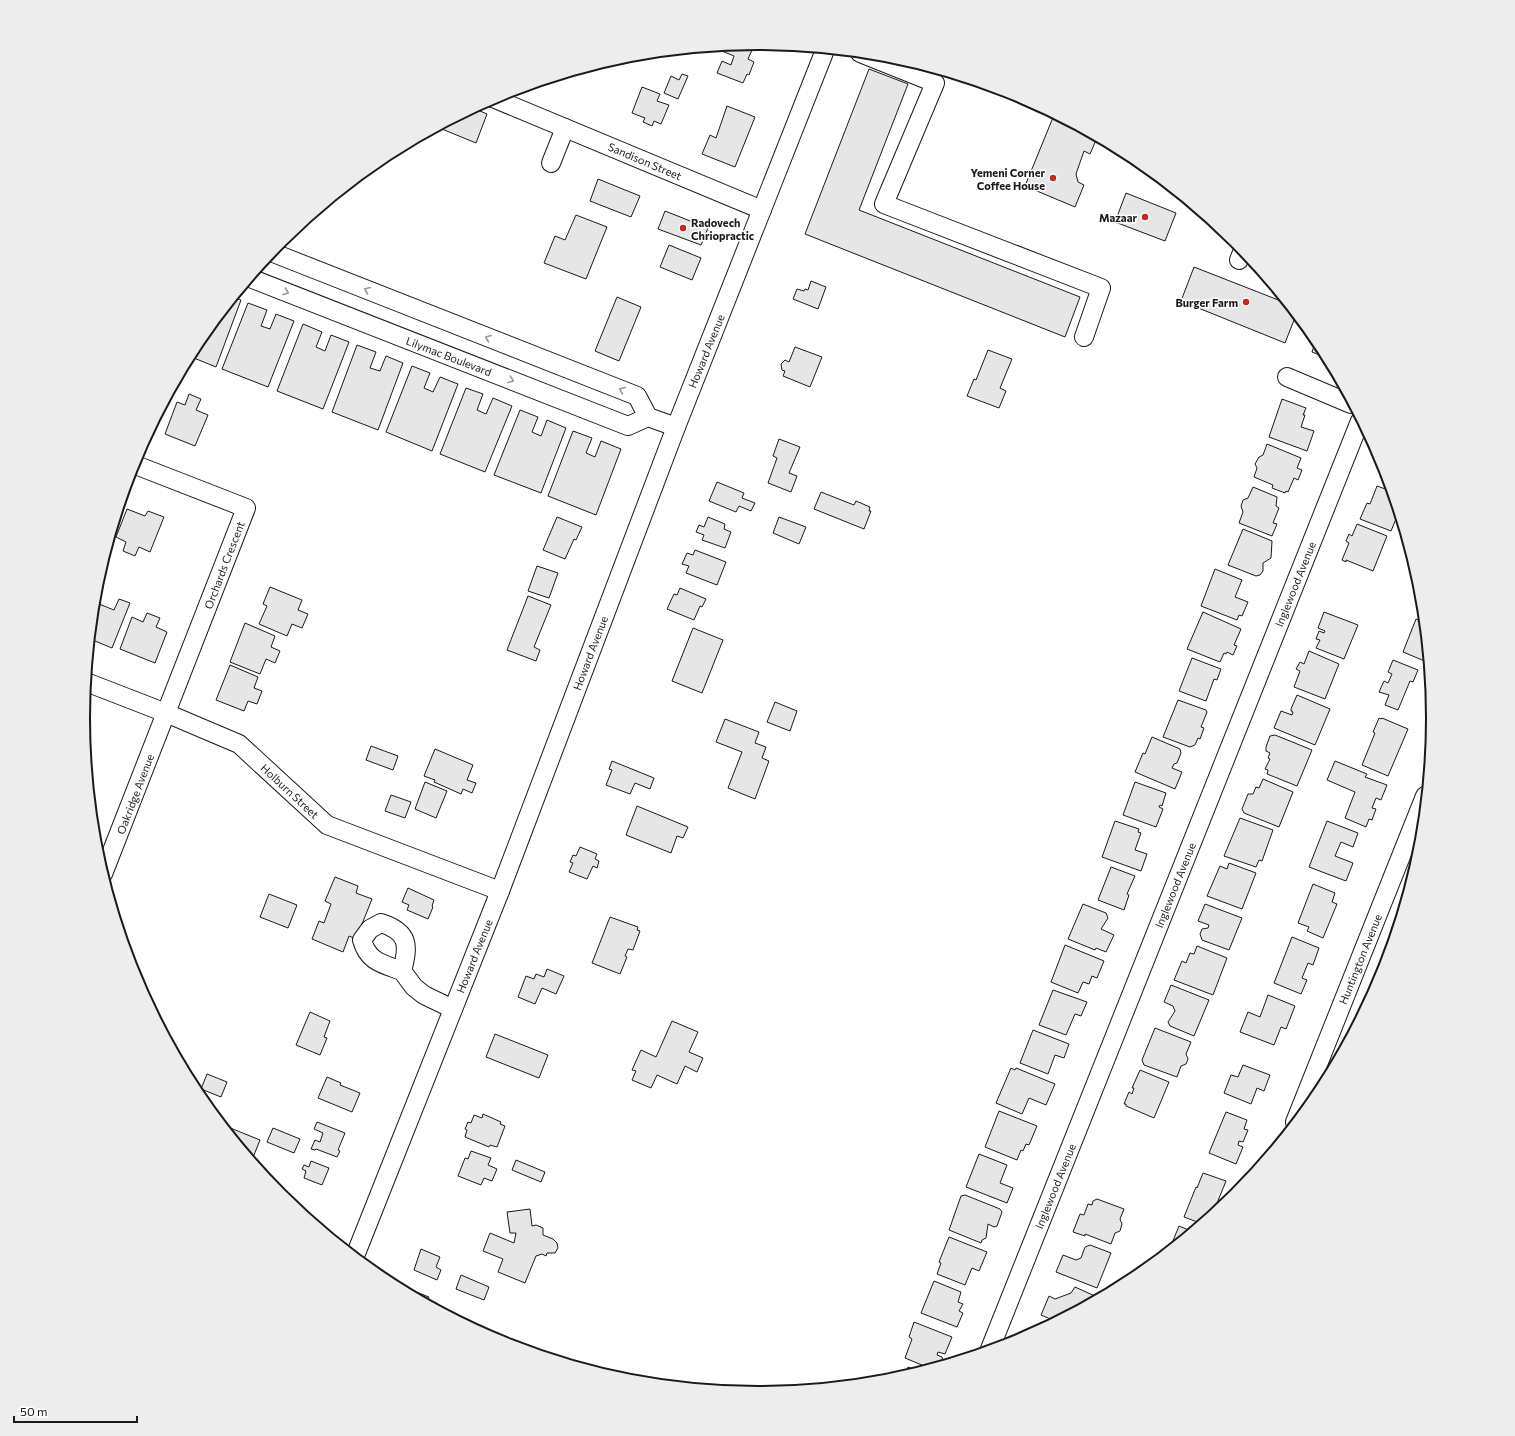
<svg xmlns="http://www.w3.org/2000/svg" width="1515" height="1436" viewBox="0 0 1515 1436" font-family="Commissioner,sans-serif">
<rect width="100%" height="100%" fill="#fff"/>
<g fill="#e6e6e6" stroke="#1a1a1a">
<polygon points="739,45 752,50 748,59 754,62 749,75 747,74 743,83 717,73 722,61 731,65 734,56 722,51 724,46 732,47"/>
<polygon points="869,69 908,84 859,210 1080,297 1065,337 805,234"/>
<polygon points="682,74 688,76 678,99 664,93 671,76 679,80"/>
<polygon points="642,87 660,94 657,101 669,105 661,124 654,121 652,126 643,122 645,118 632,113"/>
<polygon points="727,106 755,117 735,167 702,154 710,135 716,138"/>
<polygon points="473,108 487,114 476,143 437,127"/>
<polygon points="1054,115 1097,138 1090,154 1084,151 1076,174 1078,182 1084,185 1075,207 1025,186"/>
<polygon points="598,179 640,196 631,217 590,201"/>
<polygon points="1126,193 1176,213 1165,241 1115,222"/>
<polygon points="665,211 708,228 701,245 658,229"/>
<polygon points="576,215 607,227 586,279 544,263 555,236 565,240"/>
<polygon points="669,245 701,258 692,280 660,267"/>
<polygon points="1194,267 1286,303 1296,315 1285,343 1181,301"/>
<polygon points="811,281 826,287 818,309 793,299 797,289 804,291 805,289 808,290"/>
<polygon points="234,297 241,300 216,367 189,356 196,343"/>
<polygon points="617,297 641,307 619,361 595,351"/>
<polygon points="248,303 267,310 261,326 270,329 276,314 294,321 268,387 222,369"/>
<polygon points="303,324 322,332 316,347 325,351 331,335 349,342 323,409 277,391"/>
<polygon points="1316,340 1319,343 1327,358 1312,352"/>
<polygon points="357,345 376,352 370,368 380,371 386,356 403,363 378,430 332,412"/>
<polygon points="795,347 822,357 810,387 783,376 785,371 782,370 781,364 785,360 789,362"/>
<polygon points="988,350 1012,359 1000,388 1006,391 999,408 967,396 974,379 976,380"/>
<polygon points="412,366 430,373 424,388 433,392 440,377 458,384 432,451 386,432"/>
<polygon points="466,388 483,394 477,410 486,414 493,398 512,406 485,472 440,454"/>
<polygon points="189,394 201,399 196,410 208,415 195,446 165,434 177,402 185,405"/>
<polygon points="1282,399 1306,408 1303,415 1305,415 1301,427 1314,431 1307,451 1269,437"/>
<polygon points="520,410 538,417 532,432 541,436 547,420 566,428 541,493 494,475"/>
<polygon points="573,431 592,438 586,453 595,457 601,441 621,449 596,515 548,496"/>
<polygon points="779,439 800,447 789,473 797,476 791,492 768,483 777,458 773,456"/>
<polygon points="1267,444 1301,458 1297,468 1302,470 1298,480 1294,478 1288,492 1286,491 1285,493 1272,488 1273,485 1254,477 1257,468 1255,464 1259,457 1263,455"/>
<polygon points="1384,468 1387,480 1380,477"/>
<polygon points="717,482 744,493 742,498 755,503 751,511 739,506 736,512 709,501"/>
<polygon points="1377,486 1391,491 1398,514 1391,531 1360,519 1367,503 1370,504"/>
<polygon points="1253,487 1277,497 1276,506 1279,508 1273,523 1277,524 1272,536 1239,523 1243,512 1241,506 1243,500 1248,498"/>
<polygon points="821,492 854,505 856,501 870,507 869,511 871,511 864,529 814,509"/>
<polygon points="127,509 145,516 148,511 164,517 150,552 139,547 135,556 123,551 126,542 116,537"/>
<polygon points="557,517 582,527 576,540 574,539 565,559 543,550"/>
<polygon points="708,517 725,524 724,529 731,532 725,548 702,540 704,535 696,532 699,525 704,527"/>
<polygon points="779,517 806,527 799,544 773,533"/>
<polygon points="1357,524 1387,536 1373,571 1346,560 1346,562 1342,560 1349,543 1346,541 1349,534 1352,536"/>
<polygon points="1243,529 1272,541 1271,558 1263,563 1263,571 1260,575 1256,576 1228,565"/>
<polygon points="695,550 726,562 717,585 686,573 689,566 682,564 687,553 693,555"/>
<polygon points="537,566 558,573 549,598 528,591"/>
<polygon points="1215,569 1242,580 1235,597 1248,602 1242,616 1239,615 1237,620 1201,606"/>
<polygon points="270,587 302,600 298,610 308,614 302,628 292,624 287,636 259,624 267,606 263,604"/>
<polygon points="680,588 706,599 702,607 700,606 694,620 667,609 674,594 677,595"/>
<polygon points="528,596 551,605 534,647 540,650 536,661 507,650"/>
<polygon points="119,599 130,603 112,648 90,639 94,603 94,602 114,610"/>
<polygon points="1422,609 1427,662 1403,652 1416,619 1418,620"/>
<polygon points="1203,612 1241,629 1234,645 1237,646 1233,655 1227,652 1226,654 1224,653 1220,662 1187,649"/>
<polygon points="1324,612 1358,625 1344,659 1316,648 1320,640 1316,639 1319,631 1324,633 1325,631 1318,628"/>
<polygon points="147,613 160,618 156,627 167,632 155,663 120,649 132,617 143,622"/>
<polygon points="245,623 275,636 271,647 280,651 275,663 266,659 260,674 230,662"/>
<polygon points="693,628 723,640 702,693 672,681"/>
<polygon points="1309,651 1339,664 1325,699 1294,687 1300,671 1296,669 1300,662 1304,664"/>
<polygon points="1192,658 1221,669 1217,680 1214,679 1206,701 1179,691"/>
<polygon points="1393,660 1418,670 1413,682 1410,681 1398,710 1385,705 1389,695 1379,692 1384,681 1388,683 1392,674 1388,672"/>
<polygon points="230,665 258,677 254,688 262,691 257,704 248,701 244,711 216,700"/>
<polygon points="1297,695 1330,709 1315,745 1274,728 1281,711 1292,715 1293,712 1291,711 1291,709"/>
<polygon points="1178,700 1206,710 1207,712 1201,727 1204,728 1200,739 1198,738 1195,745 1190,747 1163,737"/>
<polygon points="775,702 797,711 790,731 767,722"/>
<polygon points="1379,718 1381,719 1382,718 1408,729 1388,776 1362,765 1375,733 1373,732"/>
<polygon points="725,719 759,732 755,743 766,747 762,758 769,761 755,799 728,788 742,752 716,742"/>
<polygon points="1275,735 1312,750 1297,786 1267,774 1268,770 1265,769 1270,759 1268,758 1270,753 1266,751 1266,747 1270,736"/>
<polygon points="1152,737 1180,749 1181,753 1177,763 1174,764 1172,768 1182,772 1175,789 1135,772 1143,753 1145,754"/>
<polygon points="371,746 398,756 393,770 366,760"/>
<polygon points="435,749 473,765 467,780 476,783 472,793 463,789 461,794 434,782 435,780 424,776"/>
<polygon points="612,761 654,778 650,789 635,783 630,794 606,785 612,770 609,769"/>
<polygon points="1335,761 1367,774 1365,777 1387,785 1381,800 1376,798 1372,808 1376,809 1372,820 1369,819 1366,827 1345,818 1355,792 1327,780"/>
<polygon points="1263,779 1293,792 1279,827 1244,813 1242,809 1248,794 1253,794 1256,787 1259,788"/>
<polygon points="425,782 447,791 436,818 415,809"/>
<polygon points="1135,782 1166,793 1162,806 1160,805 1159,807 1163,809 1156,827 1123,815"/>
<polygon points="391,795 411,802 405,818 385,811"/>
<polygon points="637,806 688,827 683,838 677,836 671,853 626,835"/>
<polygon points="1240,818 1273,830 1262,861 1259,860 1256,867 1224,856"/>
<polygon points="1115,821 1139,829 1138,832 1141,833 1135,850 1147,854 1141,871 1102,857"/>
<polygon points="1327,821 1358,833 1353,847 1341,842 1335,856 1353,863 1346,881 1309,867"/>
<polygon points="580,847 597,854 595,859 599,861 597,868 593,866 587,879 569,872 573,863 570,862 573,855 576,856"/>
<polygon points="1229,863 1256,873 1242,909 1207,896 1220,866 1227,869"/>
<polygon points="1111,867 1135,876 1127,894 1129,895 1124,910 1098,900"/>
<polygon points="335,877 358,886 356,893 372,899 356,939 349,936 343,952 312,939 319,921 324,923 331,904 325,901"/>
<polygon points="1313,884 1335,893 1332,902 1337,904 1323,938 1307,931 1309,927 1298,923"/>
<polygon points="408,888 434,900 432,906 433,907 428,919 407,910 409,905 402,902"/>
<polygon points="269,894 297,905 288,928 260,917"/>
<polygon points="1083,904 1106,913 1108,918 1101,929 1114,935 1106,952 1096,948 1095,950 1068,939"/>
<polygon points="1205,904 1242,918 1229,950 1202,940 1200,934 1202,929 1208,928 1209,925 1198,921"/>
<polygon points="610,917 638,927 637,930 640,931 633,950 628,949 625,956 627,957 620,974 592,963"/>
<polygon points="1292,937 1319,948 1313,965 1308,963 1302,978 1307,980 1301,994 1274,983"/>
<polygon points="1065,945 1104,961 1097,978 1092,976 1089,984 1083,982 1078,993 1051,982"/>
<polygon points="1197,946 1227,958 1213,995 1174,980 1182,961 1186,963 1190,953 1194,954"/>
<polygon points="547,969 564,976 556,994 542,988 535,1004 518,997 526,976 534,979 536,974 544,977"/>
<polygon points="1171,985 1209,1000 1194,1036 1170,1026 1168,1022 1175,1011 1173,1006 1164,1002"/>
<polygon points="1053,990 1087,1002 1081,1016 1075,1014 1066,1035 1039,1025"/>
<polygon points="1268,995 1295,1006 1286,1029 1281,1027 1274,1045 1240,1032 1248,1012 1260,1017"/>
<polygon points="310,1012 330,1021 324,1037 327,1038 320,1055 296,1045"/>
<polygon points="672,1021 698,1032 689,1052 703,1058 697,1072 685,1066 677,1084 657,1075 651,1088 632,1080 636,1071 632,1070 641,1050 656,1057"/>
<polygon points="1155,1028 1191,1042 1186,1054 1188,1059 1186,1064 1181,1066 1177,1077 1144,1065 1142,1060"/>
<polygon points="1033,1030 1069,1044 1064,1058 1055,1055 1048,1074 1020,1063"/>
<polygon points="495,1034 548,1055 539,1078 486,1057"/>
<polygon points="1243,1065 1270,1075 1264,1091 1257,1088 1251,1104 1224,1093 1231,1075 1238,1077"/>
<polygon points="1011,1068 1015,1070 1016,1068 1055,1084 1046,1105 1029,1098 1022,1114 996,1103"/>
<polygon points="1140,1070 1169,1082 1154,1118 1126,1106 1126,1104 1124,1104 1129,1092 1132,1094 1134,1088 1132,1088"/>
<polygon points="207,1074 227,1082 221,1097 201,1089"/>
<polygon points="327,1077 341,1083 340,1085 360,1093 352,1112 318,1098"/>
<polygon points="999,1111 1037,1126 1029,1145 1026,1144 1023,1151 1021,1150 1017,1160 985,1147"/>
<polygon points="1226,1112 1247,1120 1244,1129 1248,1130 1243,1142 1239,1141 1238,1145 1243,1147 1236,1164 1209,1153"/>
<polygon points="483,1114 501,1122 500,1124 505,1126 497,1147 490,1145 489,1147 465,1137 467,1130 465,1129 468,1122 471,1123 474,1115 482,1118"/>
<polygon points="317,1122 345,1133 338,1150 340,1151 337,1157 316,1149 315,1150 311,1149 315,1140 320,1142 323,1133 314,1129"/>
<polygon points="223,1125 260,1140 252,1160 250,1159"/>
<polygon points="273,1128 300,1139 294,1153 267,1142"/>
<polygon points="471,1151 491,1158 488,1165 497,1169 492,1181 484,1178 481,1185 458,1176 465,1158 468,1159"/>
<polygon points="979,1154 1007,1165 1000,1183 1013,1188 1007,1203 966,1187"/>
<polygon points="516,1160 545,1172 541,1182 512,1170"/>
<polygon points="311,1161 329,1168 322,1185 304,1178 306,1171 302,1169 304,1165 309,1167"/>
<polygon points="1203,1173 1226,1181 1213,1213 1200,1223 1184,1217 1196,1187 1197,1188"/>
<polygon points="965,1195 1000,1209 1002,1212 997,1226 994,1227 988,1224 986,1238 982,1240 981,1243 949,1230 961,1196"/>
<polygon points="1097,1199 1124,1209 1120,1219 1122,1224 1120,1231 1115,1233 1111,1244 1085,1234 1085,1236 1073,1232 1080,1214 1084,1215 1088,1204 1092,1205 1093,1201"/>
<polygon points="530,1209 532,1226 536,1225 543,1228 543,1235 553,1239 557,1243 558,1248 555,1253 547,1253 546,1256 542,1254 536,1256 525,1283 498,1272 503,1259 483,1251 490,1233 514,1243 516,1233 510,1233 507,1212"/>
<polygon points="1179,1226 1191,1231 1170,1248"/>
<polygon points="949,1237 987,1252 979,1271 972,1268 965,1285 937,1274 941,1263 939,1262"/>
<polygon points="1090,1245 1111,1253 1097,1288 1056,1272 1063,1255 1076,1260 1081,1258 1085,1247"/>
<polygon points="421,1249 440,1257 436,1267 441,1270 437,1280 414,1270"/>
<polygon points="461,1275 489,1287 484,1300 456,1289"/>
<polygon points="934,1281 961,1292 958,1302 963,1304 959,1311 963,1313 957,1327 921,1313"/>
<polygon points="1075,1287 1095,1296 1093,1300 1055,1321 1041,1315 1049,1296 1055,1299 1071,1293"/>
<polygon points="406,1288 429,1297 427,1302 434,1305 433,1306 405,1291"/>
<polygon points="914,1322 952,1337 945,1354 938,1352 937,1355 942,1357 944,1364 929,1368 905,1358 912,1339 909,1337"/>
<polygon points="1041,1322 1048,1325 1038,1330"/>
<polygon points="908,1367 918,1371 895,1378 898,1371 905,1374"/>
</g>
<g fill="none" stroke-linecap="round" stroke-linejoin="round">
<defs>
<g id="minor">
<polyline points="860,53 935,83 884,204 1101,288 1084,337"/>
<polyline points="493,98 762,210"/>
<polyline points="551,163 565,128"/>
<polyline points="271,252 637,396 648,417 676,427"/>
<polyline points="1239,260 1243,250"/>
<polyline points="250,278 628,426 648,417"/>
<polyline points="1287,377 1351,404"/>
<polyline points="86,682 166,713 239,744 327,825 500,891"/>
<polyline points="103,874 246,508 133,464"/>
<path d="M 402,971 C 383,964 368,962 362,940 L 370,929 L 381,923 C 409,932 409,945 402,971 L 414,987 L 424,995 L 453,1009"/>
<polyline points="1295,1122 1425,796"/>
<polyline points="355,1256 500,891 676,427 825,50"/>
<polyline points="990,1349 1360,421"/>
</g>
</defs>
<use href="#minor" stroke="#1a1a1a" stroke-width="20"/>
<use href="#minor" stroke="#fff" stroke-width="18"/>
</g>
<defs><path id="oneway-chevron" d="M-2-3.5L2.5 0L-2 3.5" fill="none" stroke-width="1.6" stroke-linecap="round" stroke-linejoin="round"/></defs>
<g stroke="#989898">
<use href="#oneway-chevron" transform="translate(367 290) rotate(-158)"/>
<use href="#oneway-chevron" transform="translate(286 292) rotate(21)"/>
<use href="#oneway-chevron" transform="translate(488 338) rotate(-158)"/>
<use href="#oneway-chevron" transform="translate(511 380) rotate(21)"/>
<use href="#oneway-chevron" transform="translate(622 390) rotate(-158)"/>
</g>
<g fill="#c62828" stroke="#fff" stroke-width="1.5">
<circle cx="1053" cy="178" r="4"/>
<circle cx="1145" cy="217" r="4"/>
<circle cx="683" cy="228" r="4"/>
<circle cx="1246" cy="302" r="4"/>
</g>
<g text-anchor="middle" dominant-baseline="central" stroke-width="3" stroke-linejoin="round" paint-order="stroke">
<g font-size="11" fill="#1a1a1a" stroke="#fff">
<text transform="translate(645 161) rotate(23)">Sandison Street</text>
<text transform="translate(706 351) rotate(-68)">Howard Avenue</text>
<text transform="translate(449 356) rotate(21)">Lilymac Boulevard</text>
<text transform="translate(224 565) rotate(-69)">Orchards Crescent</text>
<text transform="translate(1295 584) rotate(-68)">Inglewood Avenue</text>
<text transform="translate(590 653) rotate(-69)">Howard Avenue</text>
<text transform="translate(290 791) rotate(43)">Holburn Street</text>
<text transform="translate(135 794) rotate(-69)">Oakridge Avenue</text>
<text transform="translate(1175 885) rotate(-68)">Inglewood Avenue</text>
<text transform="translate(474 956) rotate(-68)">Howard Avenue</text>
<text transform="translate(1360 959) rotate(-68)">Huntington Avenue</text>
<text transform="translate(1055 1186) rotate(-68)">Inglewood Avenue</text>
</g>
<g font-size="11" font-weight="bold" fill="#1a1a1a" stroke="#fff" text-anchor="end">
<text x="1045" y="172">Yemeni Corner<tspan x="1045" dy="13">Coffee House</tspan></text>
<text x="1137" y="217">Mazaar</text>
<text x="691" y="222" text-anchor="start">Radovech<tspan x="691" dy="13">Chriopractic</tspan></text>
<text x="1238" y="302">Burger Farm</text>
</g>
</g>
<path d="M0 0H1515V1436H0ZM90 718a668 668 0 1 1 1336 0a668 668 0 1 1-1336 0Z" fill="#ededed" fill-rule="evenodd"/>
<path fill="none" stroke="#1a1a1a" stroke-width="2" d="M90 718a668 668 0 1 1 1336 0a668 668 0 1 1-1336 0Z"/>
<path d="M14 1416v6h123v-6" fill="none" stroke="#1a1a1a" stroke-width="2"/>
<text x="20" y="1416" font-size="12" fill="#1a1a1a" stroke="#ffffff" stroke-width="3" paint-order="stroke">50 m</text>
</svg>
